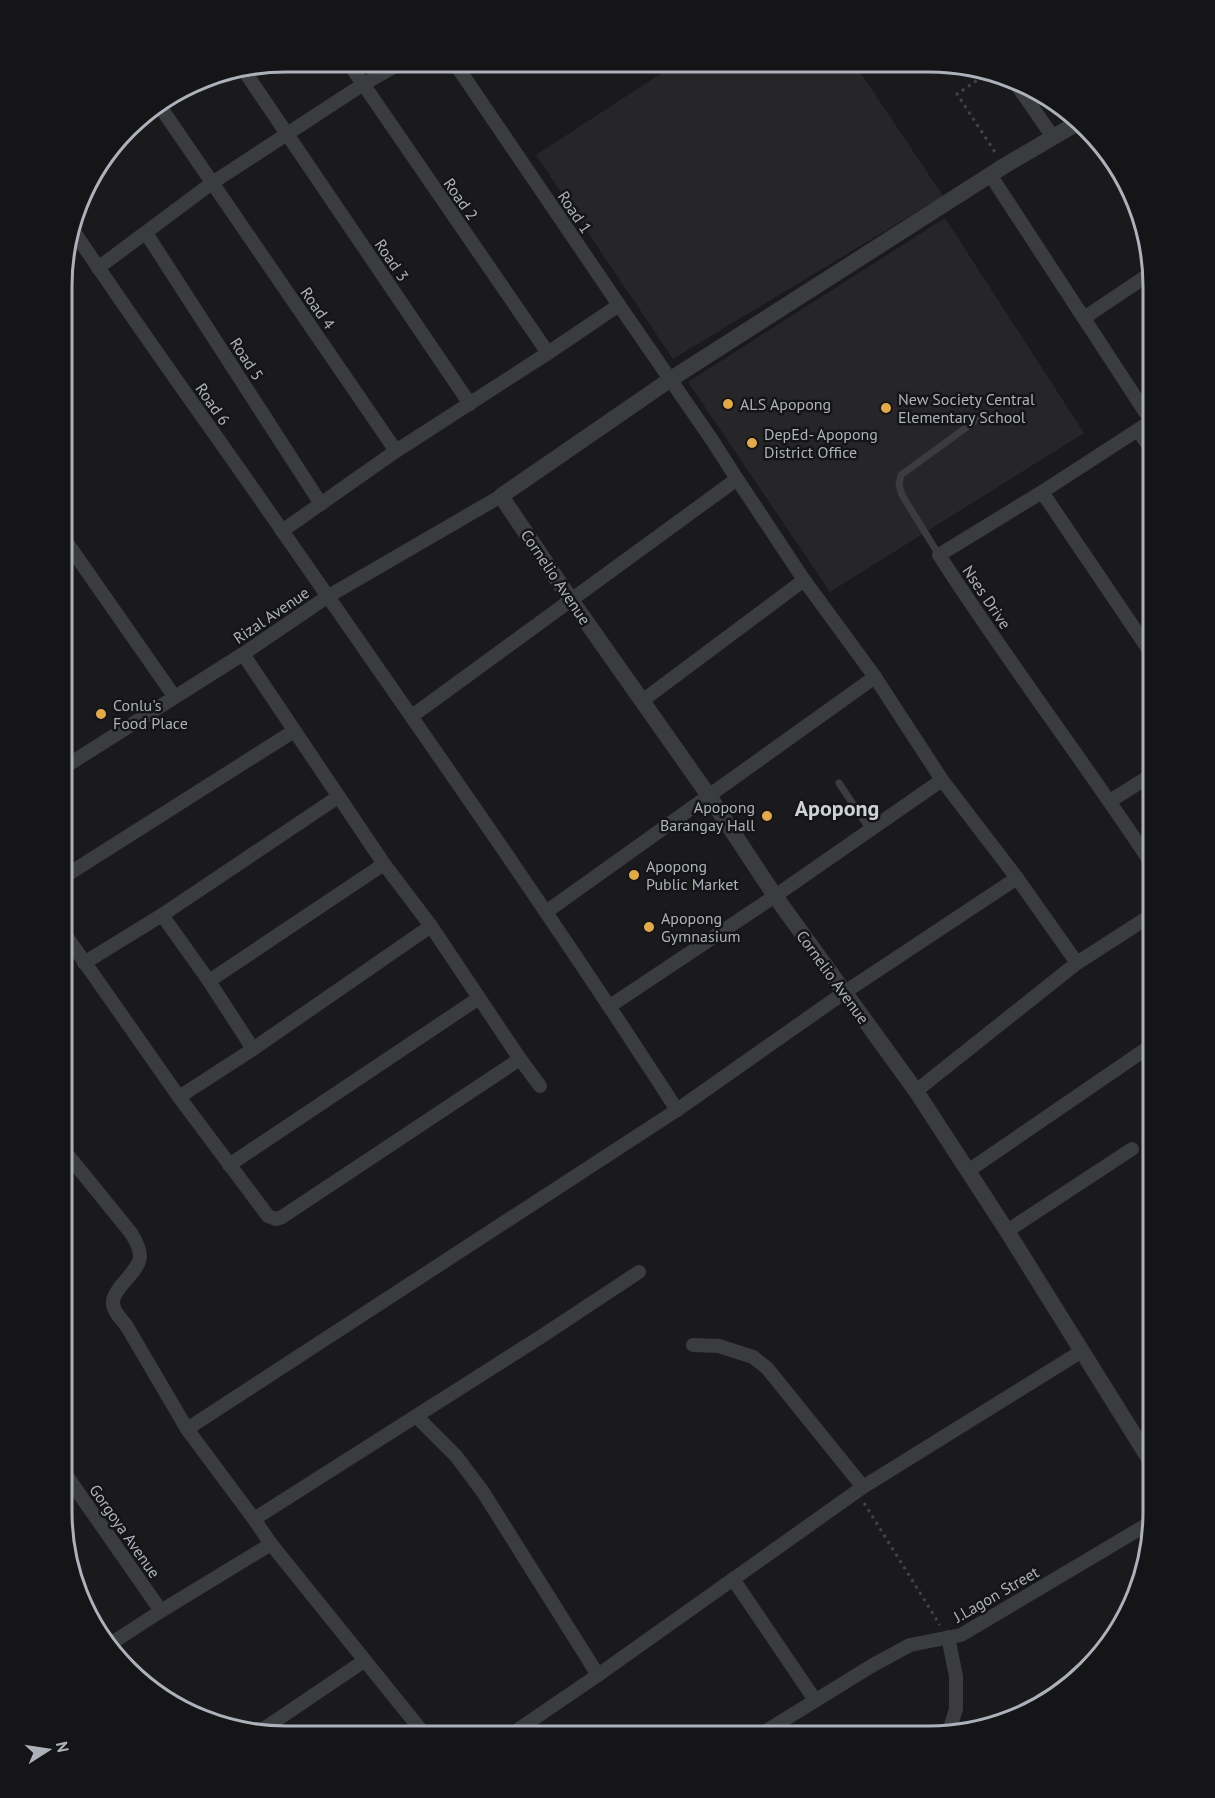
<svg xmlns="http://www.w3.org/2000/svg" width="1215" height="1798" viewBox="0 0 1215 1798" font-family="'PT Sans',sans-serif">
<rect width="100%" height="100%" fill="#1a1a1c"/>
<g fill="#262629">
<polygon points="677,63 854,63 943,196 673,359 536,155"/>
<polygon points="945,218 1084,433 830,592 688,382"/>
</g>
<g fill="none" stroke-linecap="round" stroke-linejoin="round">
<g stroke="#414347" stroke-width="3" stroke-dasharray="3 4.5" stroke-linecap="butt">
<polyline points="989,72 957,94 995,152"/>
<polyline points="864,1503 940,1625"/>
</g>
<g stroke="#3b3c40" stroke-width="7">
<polyline points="1093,135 1137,202"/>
<polyline points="939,555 902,495 899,484 901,475 982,416"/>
<polyline points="839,783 870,830"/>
</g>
<g stroke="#3b3c40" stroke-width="14">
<polyline points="348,62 548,353"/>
<polyline points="454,62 619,305 712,440 737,479 804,580 875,677 942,780 1017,878 1077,963"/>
<polyline points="243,69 470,404"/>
<polyline points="1012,78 1053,137"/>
<polyline points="159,105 396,451"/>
<polyline points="991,176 1151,421"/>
<path d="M 73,230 C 140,331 212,429 281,529 C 415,722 550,913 677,1110"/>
<polyline points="146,233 321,504"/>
<polyline points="98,268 212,183 362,85 402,62"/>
<polyline points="1084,318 1151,273"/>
<polyline points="1138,430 1153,452"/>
<polyline points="1042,492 1153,656"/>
<polyline points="282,531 396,451 548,353 619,305"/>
<polyline points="63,537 174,696"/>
<polyline points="243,654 384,864 431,926 520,1059 540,1086"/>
<polyline points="642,701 804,580"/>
<polyline points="412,716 737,479"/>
<polyline points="63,768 243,654 327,597 501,496"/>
<polyline points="1110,801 1153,774"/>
<path d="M 1153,866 C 1084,761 1007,661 939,555 L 1042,492 L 1153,420"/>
<polyline points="62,878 294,731"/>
<polyline points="546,912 875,677"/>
<polyline points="162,915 209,981 253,1049"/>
<polyline points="62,930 179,1097 268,1216 276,1219 282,1217 520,1059"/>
<polyline points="84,963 162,915 338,797"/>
<polyline points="209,981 384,864"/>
<polyline points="610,1006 775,896 942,780"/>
<polyline points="916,1091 1077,963 1153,914"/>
<polyline points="179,1097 253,1049 431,926"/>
<path d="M 67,1154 L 131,1233 C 148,1260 139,1264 120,1287 C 117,1292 112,1297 113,1304 C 114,1312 121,1319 126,1325 L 187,1429 L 254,1519 L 271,1544 L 425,1735"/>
<polyline points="229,1165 479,998"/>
<polyline points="968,1171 1146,1049"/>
<polyline points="1007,1231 1132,1149"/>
<polyline points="693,1345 719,1346 753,1357 767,1368 863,1487"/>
<polyline points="416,1416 456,1456 483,1492 598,1675"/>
<polyline points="187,1429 677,1110 845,992 1017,878"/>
<polyline points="62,1469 161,1611"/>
<polyline points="254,1519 542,1336 639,1272"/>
<polyline points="733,1579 815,1700"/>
<polyline points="948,1637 956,1676 956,1709 949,1732"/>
<polyline points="107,1646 161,1611 271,1544"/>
<polyline points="256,1734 364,1661"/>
<polyline points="510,1735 598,1675 863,1487 1082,1351"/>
<polyline points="758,1736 873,1665 910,1645 961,1635 1153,1521"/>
</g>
<polyline stroke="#3b3c40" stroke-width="16" points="1079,122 1004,166 671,379 501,496 571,600 709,796 775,896 916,1091 1007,1231 1153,1465"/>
</g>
<g fill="#e2a94b" stroke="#151517" stroke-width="2">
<circle cx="728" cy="404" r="6"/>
<circle cx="886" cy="408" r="6"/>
<circle cx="752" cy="443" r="6"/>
<circle cx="101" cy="714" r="6"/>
<circle cx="767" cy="816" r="6"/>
<circle cx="634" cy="875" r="6"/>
<circle cx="649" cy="927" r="6"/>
</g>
<g text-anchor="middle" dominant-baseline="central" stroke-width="5" stroke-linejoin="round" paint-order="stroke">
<g font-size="16" fill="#adb2ba" stroke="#151517">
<text transform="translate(461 199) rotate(55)">Road 2</text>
<text transform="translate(575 212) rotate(56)">Road 1</text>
<text transform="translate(392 260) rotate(56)">Road 3</text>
<text transform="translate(318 308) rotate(55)">Road 4</text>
<text transform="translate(247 359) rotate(57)">Road 5</text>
<text transform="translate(213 404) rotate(55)">Road 6</text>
<text transform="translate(556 577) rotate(56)">Cornelio Avenue</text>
<text transform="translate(987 597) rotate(56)">Nses Drive</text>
<text transform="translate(271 615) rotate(-34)">Rizal Avenue</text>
<text transform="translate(833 977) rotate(54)">Cornelio Avenue</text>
<text transform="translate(125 1531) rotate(55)">Gorgoya Avenue</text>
<text transform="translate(996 1594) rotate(-30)">J.Lagon Street</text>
</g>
<g font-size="16" fill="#adb2ba" stroke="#151517" text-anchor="start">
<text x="898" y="399">New Society Central<tspan x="898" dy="18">Elementary School</tspan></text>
<text x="740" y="404">ALS Apopong</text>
<text x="764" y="434">DepEd- Apopong<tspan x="764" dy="18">District Office</tspan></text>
<text x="113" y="705">Conlu's<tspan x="113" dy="18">Food Place</tspan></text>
<text x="755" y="807" text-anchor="end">Apopong<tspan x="755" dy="18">Barangay Hall</tspan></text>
<text x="646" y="866">Apopong<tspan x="646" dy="18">Public Market</tspan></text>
<text x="661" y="918">Apopong<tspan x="661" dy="18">Gymnasium</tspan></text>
</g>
<g font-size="22" font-weight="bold" fill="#ced1d6" stroke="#151517">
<text x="837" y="808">Apopong</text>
</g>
</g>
<path d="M0 0H1215V1798H0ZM286 72H929A214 214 0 0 1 1143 286V1512A214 214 0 0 1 929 1726H286A214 214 0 0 1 72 1512V286A214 214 0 0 1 286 72Z" fill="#151517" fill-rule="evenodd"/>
<path fill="none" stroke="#adb2ba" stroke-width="3" d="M286 72H929A214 214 0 0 1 1143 286V1512A214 214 0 0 1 929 1726H286A214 214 0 0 1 72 1512V286A214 214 0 0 1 286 72Z"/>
<g transform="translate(48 1750) rotate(78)" stroke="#151517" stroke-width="4.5" paint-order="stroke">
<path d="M0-4.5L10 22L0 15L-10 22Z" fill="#adb2ba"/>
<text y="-9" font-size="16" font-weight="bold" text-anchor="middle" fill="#adb2ba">N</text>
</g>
</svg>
